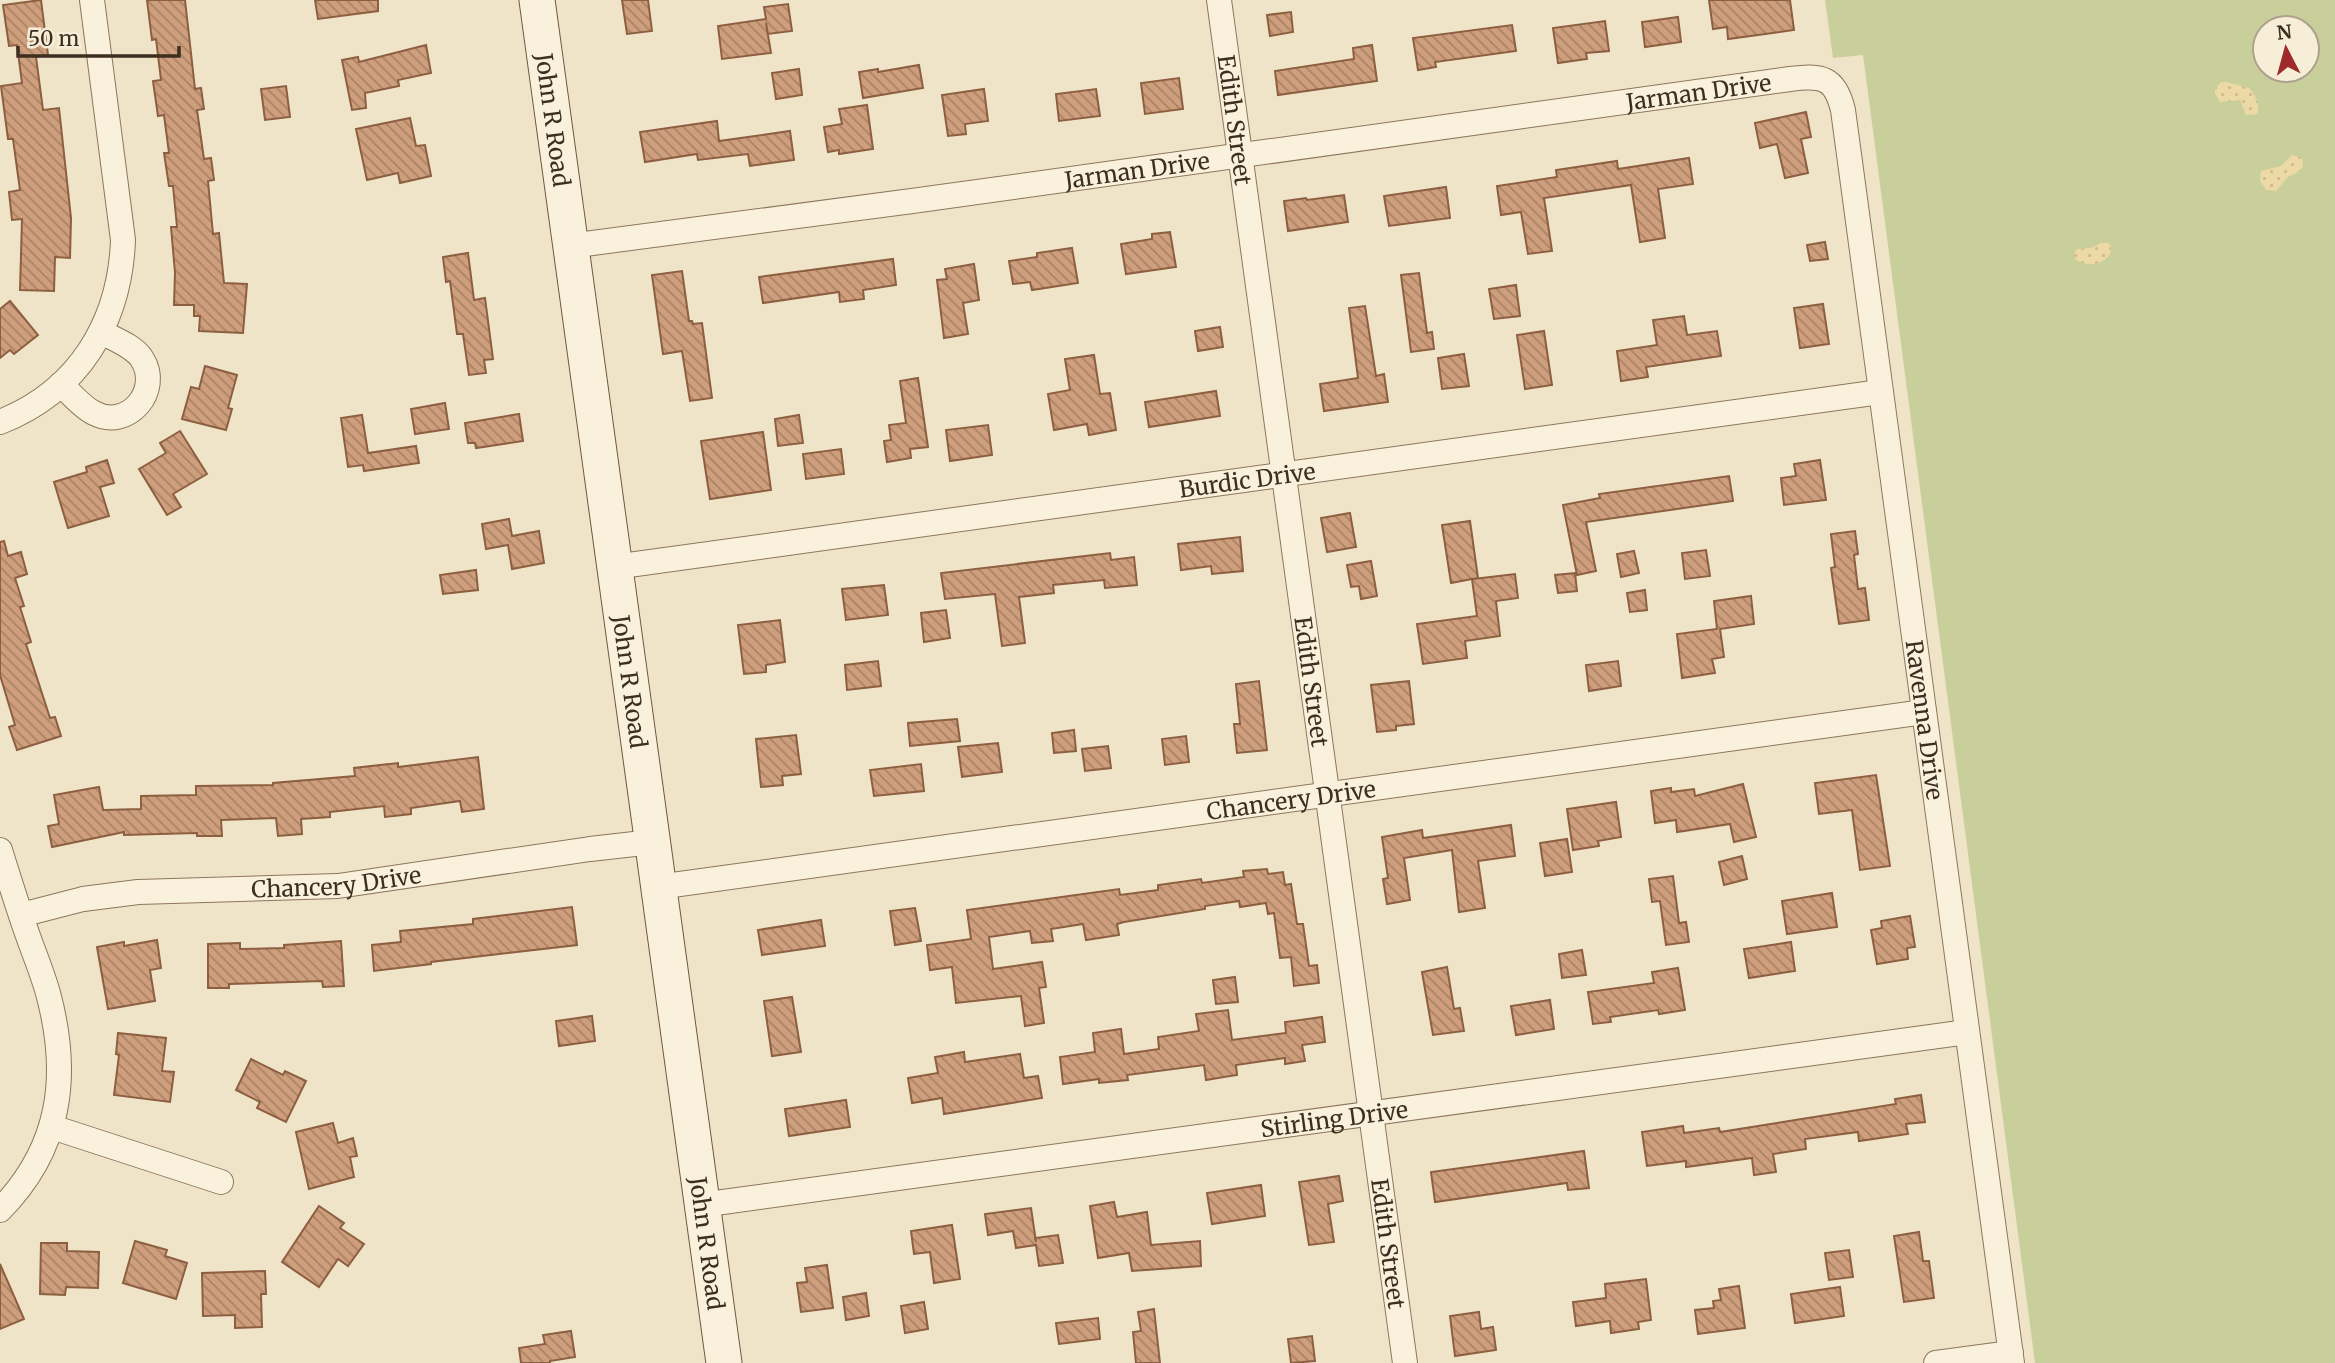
<svg xmlns="http://www.w3.org/2000/svg" width="2335" height="1363" viewBox="0 0 2335 1363" font-family="Merriweather,serif">
<defs>
<pattern id="sand-dots" width="8" height="8" patternUnits="userSpaceOnUse" patternTransform="scale(1.75)"><rect width="8" height="8" fill="#ecd9a5"/><path d="M2 2h.1M6 6h.1" fill="none" stroke="#cbbb8e" stroke-width="1.8" stroke-linecap="round"/></pattern>
<pattern id="building-back-hatch" width="6" height="6" patternUnits="userSpaceOnUse" patternTransform="scale(1.75)"><rect width="6" height="6" fill="#cf9f7d"/><path d="M-1 5l2 2M0 0l6 6M5-1l2 2" fill="none" stroke="#a98266"/></pattern>
</defs>
<rect width="100%" height="100%" fill="#f0e4c8"/>
<path fill="#c9cf9b" fill-rule="evenodd" d="M 1825,0 L 2335,0 L 2335,1363 L 2035,1363 L 1863,55 L 1833,58 ZM 2265,28 L 2307,28 L 2307,70 L 2265,70 Z"/>
<g fill="url(#sand-dots)">
<path d="M 2223,81 L 2249,88 C 2255,95 2261,104 2257,114 L 2246,115 L 2240,100 L 2220,102 L 2215,93 L 2215,88 Z"/>
<polygon points="2292,155 2302,158 2303,167 2298,172 2288,177 2276,191 2266,190 2260,181 2261,171 2281,166"/>
<path d="M 2103,242 L 2110,244 L 2111,251 C 2106,265 2087,268 2075,259 L 2074,253 L 2077,249 L 2091,248 Z"/>
</g>
<g fill="url(#building-back-hatch)" stroke="#8d5f41" stroke-width="2">
<polygon points="41,0 48,55 36,57 43,110 59,108 71,218 70,258 55,257 54,291 20,290 22,219 12,220 9,192 20,190 13,139 8,139 1,86 22,83 17,45 9,46 3,5"/>
<polygon points="147,0 185,0 195,89 201,88 204,109 197,110 204,159 211,158 214,180 208,181 213,234 219,233 224,283 247,284 243,333 199,331 200,316 194,316 194,305 174,305 175,273 171,227 177,227 173,186 169,186 164,153 169,153 164,115 158,116 153,81 161,80 156,39 152,40"/>
<polygon points="315,0 378,0 378,11 318,19"/>
<polygon points="622,0 648,0 652,31 627,34"/>
<polygon points="1709,0 1790,0 1794,30 1728,39 1727,27 1713,29"/>
<polygon points="788,4 792,31 768,34 766,23 771,53 722,59 718,26 766,19 764,7"/>
<polygon points="1291,12 1293,32 1270,36 1267,15"/>
<polygon points="1678,17 1681,42 1645,47 1642,22"/>
<polygon points="1605,21 1609,51 1586,53 1587,59 1558,63 1553,28"/>
<polygon points="1512,25 1516,51 1435,62 1436,67 1418,70 1413,38"/>
<polygon points="426,45 431,73 398,80 399,86 365,93 366,108 352,110 342,60 358,57 359,62"/>
<polygon points="1372,45 1377,81 1278,95 1275,71 1354,59 1353,48"/>
<polygon points="919,65 923,88 863,98 859,72 878,69 878,72"/>
<polygon points="799,69 802,95 776,99 772,73"/>
<polygon points="1179,78 1183,109 1145,114 1141,83"/>
<polygon points="286,86 290,117 265,120 261,89"/>
<polygon points="984,89 988,121 965,124 966,134 948,136 942,95"/>
<polygon points="1096,89 1100,116 1059,121 1056,94"/>
<polygon points="867,105 873,149 839,154 839,150 828,152 824,127 842,124 839,109"/>
<polygon points="1806,112 1811,137 1801,139 1808,173 1785,178 1777,144 1760,148 1755,123"/>
<polygon points="410,118 416,146 425,145 431,176 400,183 398,173 367,180 356,129"/>
<polygon points="717,121 719,141 790,131 794,160 750,166 748,154 698,160 697,154 645,162 640,132"/>
<polygon points="1689,158 1693,184 1658,189 1665,238 1640,242 1631,185 1544,198 1552,251 1528,254 1521,212 1501,215 1497,186 1557,177 1556,170 1617,161 1618,169"/>
<polygon points="1446,187 1450,218 1389,226 1384,196"/>
<polygon points="1344,195 1348,222 1288,231 1284,201 1306,198 1307,200"/>
<polygon points="1170,232 1176,267 1126,274 1121,244 1152,239 1152,234"/>
<polygon points="1825,242 1828,259 1810,261 1807,245"/>
<polygon points="1072,248 1078,283 1032,290 1030,282 1013,284 1009,261 1037,257 1037,253"/>
<polygon points="468,253 474,300 485,298 493,359 484,360 486,373 469,375 463,334 457,334 450,281 446,282 443,257"/>
<polygon points="893,259 896,285 863,290 864,299 840,302 839,292 763,303 759,277"/>
<polygon points="974,264 979,300 963,303 968,334 944,338 937,280 947,279 945,269"/>
<polygon points="682,271 689,321 692,321 693,324 702,323 712,398 690,401 682,351 663,354 652,275"/>
<polygon points="1419,273 1427,333 1432,332 1434,349 1411,352 1401,275"/>
<polygon points="1516,285 1520,316 1494,319 1489,289"/>
<polygon points="10,301 38,335 14,354 10,350 0,358 0,309"/>
<polygon points="1823,304 1829,344 1800,348 1794,308"/>
<polygon points="1365,306 1376,376 1384,374 1388,402 1324,411 1320,384 1358,378 1349,308"/>
<polygon points="1684,316 1687,335 1717,331 1721,356 1646,367 1648,377 1621,381 1617,351 1657,345 1653,320"/>
<polygon points="1220,327 1223,347 1198,351 1195,331"/>
<polygon points="1544,331 1552,385 1525,389 1517,335"/>
<polygon points="1464,354 1469,386 1442,389 1438,358"/>
<polygon points="1094,355 1100,394 1110,393 1116,430 1089,435 1087,424 1054,430 1048,394 1070,390 1065,359"/>
<polygon points="205,366 237,375 228,408 232,409 226,430 182,419 191,387 199,389"/>
<polygon points="918,378 928,447 910,449 911,458 887,462 884,441 891,440 889,425 906,423 900,381"/>
<polygon points="1216,391 1220,416 1149,427 1145,402"/>
<polygon points="445,403 449,429 415,434 411,409"/>
<polygon points="519,414 523,441 476,448 475,443 468,443 465,423"/>
<polygon points="362,415 368,453 416,446 419,463 364,471 363,465 348,467 341,418"/>
<polygon points="799,415 803,443 778,446 775,419"/>
<polygon points="988,425 992,455 950,461 946,430"/>
<polygon points="180,431 207,474 173,494 181,507 167,515 139,469 166,453 160,443"/>
<polygon points="763,432 771,490 710,499 701,441"/>
<polygon points="841,449 844,474 806,479 803,454"/>
<polygon points="107,460 114,483 100,487 109,516 68,528 54,482 87,472 86,467"/>
<polygon points="1820,460 1826,500 1784,505 1781,478 1796,476 1794,464"/>
<polygon points="1729,476 1733,501 1586,522 1596,571 1577,575 1563,505 1600,498 1599,494"/>
<polygon points="1350,513 1356,547 1327,552 1321,518"/>
<polygon points="509,519 512,536 539,531 544,563 512,569 508,545 486,549 482,524"/>
<polygon points="1470,521 1478,578 1473,579 1515,574 1518,598 1496,601 1500,636 1465,641 1467,658 1423,664 1417,624 1477,616 1472,579 1451,583 1442,525"/>
<polygon points="1855,531 1858,554 1854,555 1858,589 1865,588 1869,620 1839,624 1831,568 1835,567 1831,534"/>
<polygon points="1240,537 1243,571 1212,574 1211,566 1181,570 1178,544"/>
<polygon points="4,541 8,556 21,552 27,574 15,578 24,606 20,607 31,642 26,644 50,718 55,717 61,736 17,750 9,727 15,725 0,675 0,542"/>
<polygon points="1706,550 1710,576 1685,579 1682,553"/>
<polygon points="1634,551 1639,573 1621,577 1617,554"/>
<polygon points="1110,553 1111,560 1134,557 1137,585 1105,588 1104,580 1053,585 1054,593 1019,597 1025,643 1002,646 995,594 945,599 941,573"/>
<polygon points="1371,561 1377,596 1361,599 1359,586 1351,587 1347,565"/>
<polygon points="476,570 478,590 443,594 440,575"/>
<polygon points="1575,573 1577,591 1558,593 1555,575"/>
<polygon points="884,585 888,615 846,620 842,589"/>
<polygon points="1645,590 1647,610 1630,612 1627,593"/>
<polygon points="1751,596 1754,624 1720,629 1724,657 1712,659 1715,673 1682,678 1677,634 1717,629 1714,601"/>
<polygon points="946,610 950,638 924,642 921,613"/>
<polygon points="780,620 785,662 766,665 766,672 744,674 738,625"/>
<polygon points="878,661 881,686 847,690 845,665"/>
<polygon points="1618,661 1621,686 1589,691 1586,665"/>
<polygon points="1259,681 1267,750 1237,753 1234,724 1240,724 1236,684"/>
<polygon points="1409,681 1414,724 1396,726 1396,730 1377,732 1371,685"/>
<polygon points="957,719 960,741 910,746 908,723"/>
<polygon points="1074,730 1076,751 1054,753 1052,733"/>
<polygon points="796,735 801,774 782,776 783,785 761,787 756,739"/>
<polygon points="1186,736 1189,762 1165,765 1162,739"/>
<polygon points="998,743 1002,772 962,777 958,747"/>
<polygon points="1108,746 1111,768 1085,771 1082,749"/>
<polygon points="478,757 484,809 462,812 460,801 411,808 411,814 385,817 384,806 330,812 330,817 301,819 302,834 278,836 276,818 221,820 222,836 197,836 197,833 124,835 124,832 52,847 48,826 59,824 54,795 99,787 103,810 141,809 141,796 196,795 196,786 273,785 273,783 355,776 354,768 398,763 398,767"/>
<polygon points="921,764 924,791 874,796 870,770"/>
<polygon points="1876,775 1890,866 1860,870 1852,810 1819,814 1815,783"/>
<polygon points="1743,784 1756,837 1734,842 1730,824 1677,832 1676,820 1655,823 1651,791 1671,788 1671,792 1694,789 1695,796"/>
<polygon points="1616,802 1621,837 1598,841 1599,846 1573,850 1567,809"/>
<polygon points="1511,825 1515,856 1478,861 1485,908 1459,912 1452,850 1404,858 1410,900 1387,904 1383,879 1388,878 1382,837 1422,830 1423,838"/>
<polygon points="1567,839 1572,872 1545,876 1540,843"/>
<polygon points="1742,856 1747,879 1724,885 1719,862"/>
<polygon points="1267,869 1268,874 1283,872 1285,885 1291,884 1297,924 1303,924 1309,966 1317,965 1319,983 1294,986 1291,957 1280,958 1274,913 1268,914 1266,903 1240,907 1239,901 1205,906 1205,909 1124,922 1117,924 1119,935 1086,940 1083,924 1051,929 1053,941 1032,943 1030,931 989,937 993,969 1042,962 1046,987 1039,988 1044,1023 1025,1026 1021,996 956,1003 952,967 930,970 927,945 971,939 967,910 1119,889 1120,895 1158,890 1158,885 1201,879 1202,883 1244,877 1243,871"/>
<polygon points="1673,876 1679,923 1686,922 1689,942 1666,945 1660,901 1652,902 1649,879"/>
<polygon points="1832,893 1837,927 1787,934 1782,901"/>
<polygon points="572,907 577,945 431,962 431,964 374,971 372,945 401,942 400,931 473,924 473,919"/>
<polygon points="915,908 921,941 895,945 890,911"/>
<polygon points="1910,916 1915,947 1907,948 1908,959 1877,964 1871,930 1882,928 1881,921"/>
<polygon points="821,920 825,946 762,955 758,930"/>
<polygon points="157,940 161,968 150,970 155,1001 108,1009 97,947 124,942 124,946"/>
<polygon points="341,941 344,986 323,987 322,981 229,984 229,988 208,988 208,944 240,943 240,949 284,948 284,945"/>
<polygon points="1791,942 1795,971 1749,978 1744,949"/>
<polygon points="1582,950 1586,975 1562,978 1559,954"/>
<polygon points="1447,967 1454,1009 1460,1008 1464,1031 1433,1035 1422,972"/>
<polygon points="1678,968 1685,1010 1659,1014 1658,1010 1610,1017 1611,1022 1593,1024 1588,992 1654,983 1652,972"/>
<polygon points="1235,977 1238,1002 1216,1004 1213,980"/>
<polygon points="792,997 801,1052 772,1056 764,1001"/>
<polygon points="1550,1000 1554,1029 1516,1035 1511,1006"/>
<polygon points="1228,1010 1232,1040 1286,1033 1285,1022 1322,1017 1325,1042 1302,1045 1305,1061 1285,1064 1285,1058 1236,1065 1237,1075 1224,1077 1206,1080 1204,1065 1127,1075 1128,1080 1099,1083 1099,1079 1063,1084 1060,1057 1095,1052 1093,1033 1121,1029 1124,1054 1159,1049 1158,1037 1199,1031 1196,1014"/>
<polygon points="592,1016 595,1041 559,1046 556,1021"/>
<polygon points="118,1033 166,1038 162,1071 174,1072 170,1102 114,1095 119,1055 116,1054"/>
<polygon points="964,1052 965,1062 1020,1054 1024,1078 1038,1076 1042,1098 944,1114 942,1098 912,1103 908,1078 938,1073 935,1057"/>
<polygon points="251,1059 283,1075 285,1071 306,1081 286,1122 257,1108 260,1102 236,1090"/>
<polygon points="1921,1095 1925,1122 1906,1124 1908,1134 1859,1141 1858,1132 1805,1139 1806,1149 1773,1154 1776,1172 1754,1175 1752,1158 1686,1167 1686,1161 1647,1166 1642,1132 1683,1126 1684,1133 1719,1128 1720,1132 1896,1104 1895,1099"/>
<polygon points="846,1100 850,1127 789,1136 785,1109"/>
<polygon points="333,1123 338,1143 353,1138 357,1156 350,1157 354,1177 309,1189 296,1132"/>
<polygon points="1584,1151 1589,1188 1568,1190 1567,1183 1435,1202 1431,1172"/>
<polygon points="1339,1176 1343,1201 1328,1204 1334,1242 1309,1245 1299,1182"/>
<polygon points="1261,1185 1265,1216 1212,1224 1207,1193"/>
<polygon points="1114,1202 1117,1217 1147,1212 1151,1245 1200,1241 1201,1266 1132,1271 1129,1253 1098,1258 1090,1206"/>
<polygon points="319,1206 344,1223 340,1228 364,1244 348,1266 338,1259 319,1287 282,1262"/>
<polygon points="1031,1208 1036,1242 1035,1238 1058,1235 1063,1263 1039,1266 1036,1245 1016,1248 1013,1231 988,1235 985,1214"/>
<polygon points="952,1225 960,1279 934,1283 930,1252 914,1254 911,1231"/>
<polygon points="1919,1232 1923,1261 1929,1261 1934,1298 1904,1302 1894,1236"/>
<polygon points="135,1241 167,1250 165,1256 187,1263 176,1299 123,1283"/>
<polygon points="41,1243 67,1243 67,1251 99,1252 98,1288 66,1287 65,1295 40,1294"/>
<polygon points="1849,1250 1853,1277 1829,1280 1825,1253"/>
<polygon points="0,1264 24,1319 0,1329"/>
<polygon points="827,1265 833,1308 801,1312 797,1283 807,1282 805,1268"/>
<polygon points="265,1271 266,1294 261,1294 262,1327 235,1328 235,1315 203,1316 202,1273"/>
<polygon points="1646,1279 1651,1320 1638,1322 1639,1329 1611,1333 1610,1321 1576,1326 1573,1302 1606,1298 1605,1284"/>
<polygon points="1739,1286 1745,1328 1698,1334 1695,1310 1714,1308 1713,1301 1721,1300 1719,1289"/>
<polygon points="1840,1287 1844,1316 1795,1323 1791,1294"/>
<polygon points="866,1293 869,1316 846,1320 843,1297"/>
<polygon points="924,1302 928,1329 905,1333 901,1306"/>
<polygon points="1154,1309 1160,1363 1136,1363 1133,1332 1141,1331 1138,1312"/>
<polygon points="1479,1312 1481,1329 1493,1327 1496,1350 1455,1356 1450,1316"/>
<polygon points="1098,1318 1100,1339 1059,1344 1056,1323"/>
<polygon points="571,1331 575,1357 550,1361 550,1363 521,1363 519,1348 545,1344 543,1335"/>
<polygon points="1312,1336 1315,1361 1291,1363 1288,1339"/>
</g>
<g fill="none" stroke-linecap="round" stroke-linejoin="round">
<defs>
<g id="minor">
<path id="s1" d="M 1219,0 L 1405,1363"/>
<path id="s2" d="M 570,246 L 912,201 L 1790,79 C 1822,75 1835,77 1843,110 L 2012,1363"/>
<path d="M 61,384 C 71,394 82,407 94,413 C 128,431 162,390 142,359 C 134,346 114,339 101,332"/>
<path d="M 0,422 C 79,391 120,322 123,240 L 92,0"/>
<path id="s3" d="M 614,567 L 1880,392"/>
<path d="M 0,850 C 9,879 18,908 28,936 C 35,956 44,977 49,997 C 70,1078 60,1149 0,1210"/>
<path id="s4" d="M 658,887 L 1924,712"/>
<path id="s5" d="M 21,915 L 83,899 L 138,892 L 338,886 L 590,849 L 652,842"/>
<polyline points="52,1127 221,1182"/>
<path id="s6" d="M 701,1205 L 1967,1032"/>
<polyline points="1936,1363 2011,1353"/>
</g>
<g id="secondary">
<path id="s7" d="M 537,0 L 724,1363"/>
</g>
</defs>
<use href="#minor" stroke="#8d765c" stroke-width="26"/>
<use href="#secondary" stroke="#6f573f" stroke-width="37"/>
<use href="#minor" stroke="#faf1dc" stroke-width="24"/>
<use href="#secondary" stroke="#faf1dc" stroke-width="35"/>
</g>
<g text-anchor="middle" dominant-baseline="central" stroke-width="5" stroke-linejoin="round" paint-order="stroke">
<g font-size="23" fill="#3d2e20" stroke="#f7eed8">
<text stroke="none"><textPath href="#s2" startOffset="1139">Jarman Drive</textPath></text>
<text stroke="none"><textPath href="#s7" startOffset="121">John R Road</textPath></text>
<text stroke="none"><textPath href="#s1" startOffset="121">Edith Street</textPath></text>
<text stroke="none"><textPath href="#s2" startOffset="572">Jarman Drive</textPath></text>
<text stroke="none"><textPath href="#s3" startOffset="639">Burdic Drive</textPath></text>
<text stroke="none"><textPath href="#s7" startOffset="688">John R Road</textPath></text>
<text stroke="none"><textPath href="#s1" startOffset="688">Edith Street</textPath></text>
<text stroke="none"><textPath href="#s2" startOffset="1918">Ravenna Drive</textPath></text>
<text stroke="none"><textPath href="#s4" startOffset="639">Chancery Drive</textPath></text>
<text stroke="none"><textPath href="#s5" startOffset="318">Chancery Drive</textPath></text>
<text stroke="none"><textPath href="#s6" startOffset="639">Stirling Drive</textPath></text>
<text stroke="none"><textPath href="#s7" startOffset="1255">John R Road</textPath></text>
<text stroke="none"><textPath href="#s1" startOffset="1255">Edith Street</textPath></text>
</g>
</g>
<g transform="translate(2286 49) rotate(354)"><circle r="33" fill="#f7eed8" stroke="#ada18e" stroke-width="2"/>
<path d="M0-5L12 26L0 18L-12 26Z" fill="#9e2a2b"/>
<text y="-10" font-size="19" font-weight="bold" text-anchor="middle" fill="#3d2e20">N</text>
</g>
<path d="M18 46v10h161v-10" fill="none" stroke="#3d2e20" stroke-width="3.5"/>
<text x="28" y="46" font-size="21" fill="#3d2e20" stroke="#f7eed8" stroke-width="5" paint-order="stroke">50 m</text>
</svg>
